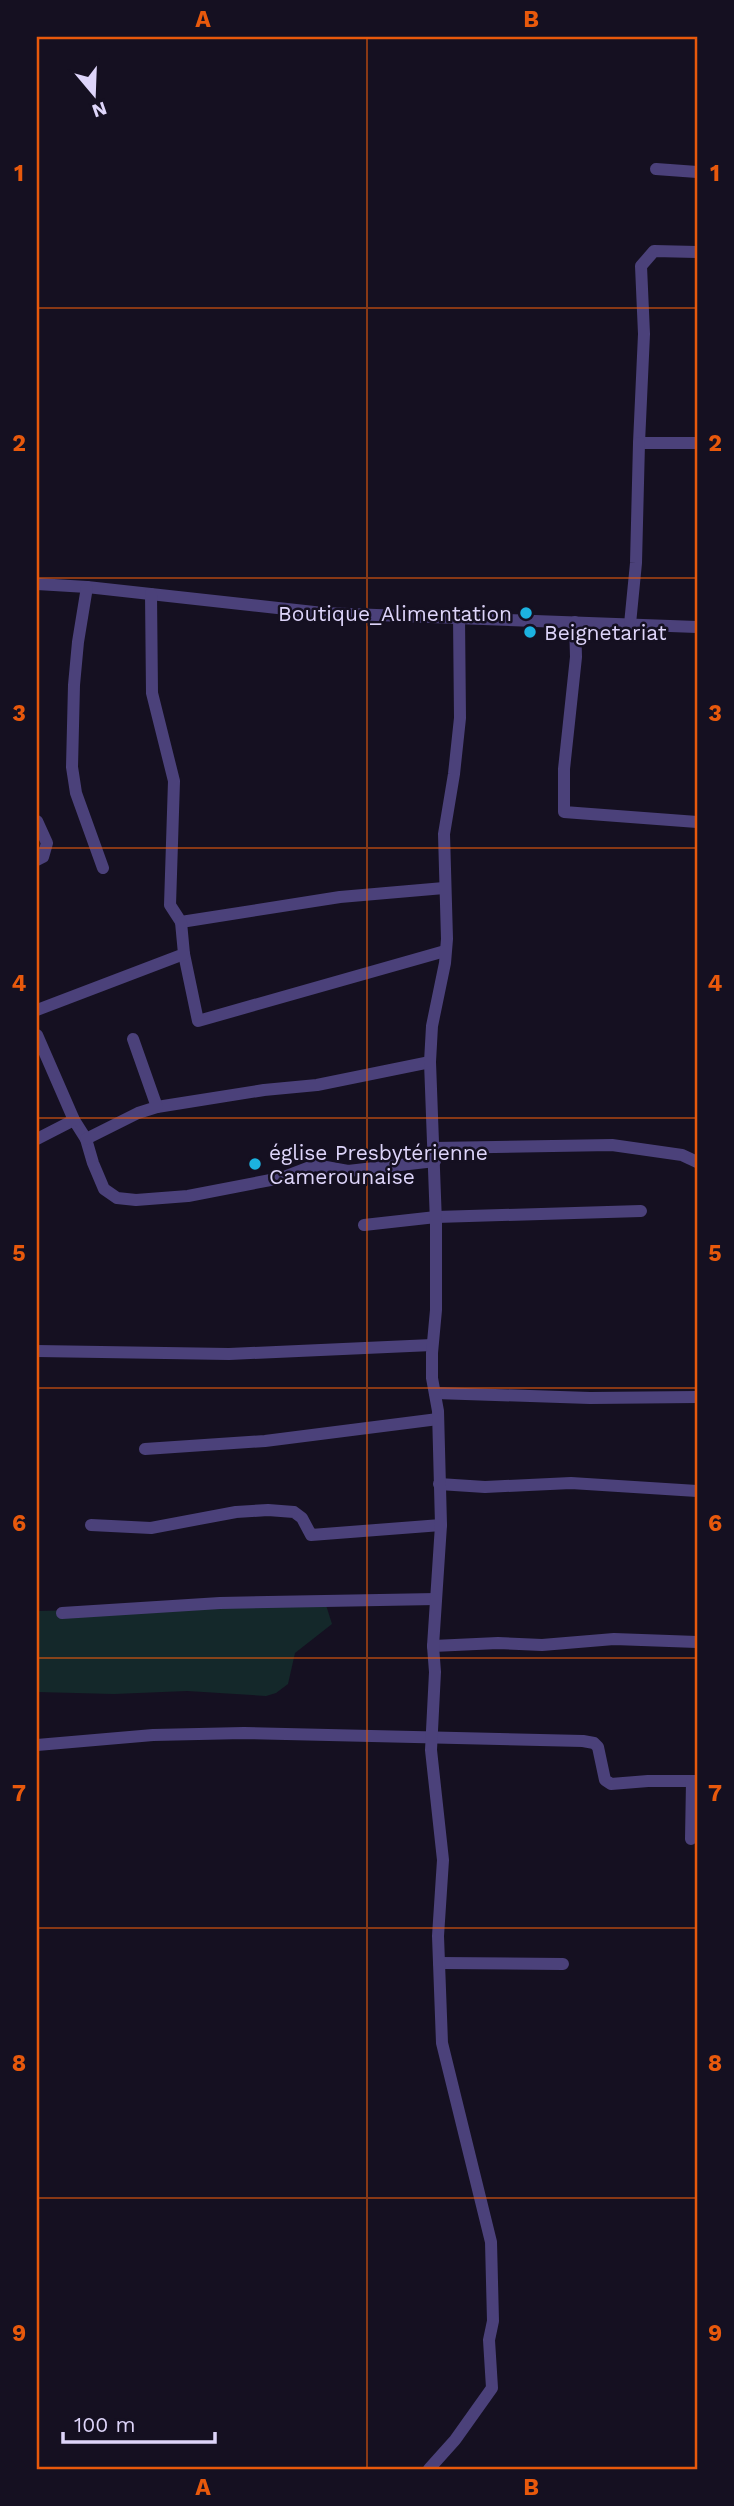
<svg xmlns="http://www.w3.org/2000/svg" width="734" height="2506" viewBox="0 0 734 2506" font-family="'Work Sans',sans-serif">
<rect width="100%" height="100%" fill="#151021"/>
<polygon fill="#14282a" points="326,1605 332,1624 295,1653 288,1684 276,1693 266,1696 187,1691 114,1694 37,1692 37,1611"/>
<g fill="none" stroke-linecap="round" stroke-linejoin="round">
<polyline stroke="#121c3f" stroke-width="2.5" points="37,2466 39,2469"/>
<g stroke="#4b417a" stroke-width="12">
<polyline points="656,169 697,172"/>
<polyline points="697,252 654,251 641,266 644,334 639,443 697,443"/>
<polyline points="37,584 87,587 323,613 697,627"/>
<polyline points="87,587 78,642 74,685 72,767 76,793 103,868"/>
<polyline points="151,594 152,693 174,781 170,905 181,922 340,897 444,888"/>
<polyline points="575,622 576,657 564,769 564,812 697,822"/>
<polyline points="630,624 636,563 639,443"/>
<polyline points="37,821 47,843 43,857 37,860"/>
<polyline points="184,954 198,1021 445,951"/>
<polyline points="37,1010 184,954 181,922"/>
<polyline points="37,1035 74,1120 86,1139 93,1163 104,1189 117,1198 136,1200 188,1196 281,1178 315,1165 348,1171 435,1161"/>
<polyline points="157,1107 264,1090 317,1085 430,1062"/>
<polyline points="37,1139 74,1120"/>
<polyline points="86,1139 138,1113 157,1107 133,1039"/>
<polyline points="434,1148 612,1145 682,1155 697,1162"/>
<polyline points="364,1225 436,1217 641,1211"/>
<polyline points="37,1351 229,1354 432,1345"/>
<polyline points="435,1393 590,1398 697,1397"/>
<polyline points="145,1449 265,1441 438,1419"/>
<polyline points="439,1484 485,1487 571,1483 697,1491"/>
<polyline points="91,1525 151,1528 236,1512 268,1510 294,1512 302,1518 311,1535 441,1525"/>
<polyline points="62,1613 220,1603 436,1599"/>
<polyline points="433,1646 498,1643 542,1645 614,1639 697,1642"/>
<polyline points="37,1745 153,1735 244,1733 583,1741 594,1743 598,1747 605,1780 611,1784 648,1781 697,1781"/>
<polyline points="691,1839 692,1781"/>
<polyline points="439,1963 563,1964"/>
<polyline points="429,2469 455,2440 492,2388 489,2340 493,2321 491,2242 442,2043 438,1936 443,1860 431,1750 435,1672 433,1646 441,1525 438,1411 432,1378 432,1353 436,1310 436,1223 430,1062 432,1026 445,963 447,939 444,834 454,774 460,718 459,617"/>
</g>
</g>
<path fill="none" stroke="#e8590c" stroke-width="2" stroke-opacity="0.55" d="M 367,37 L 367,2469M 37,308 L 697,308M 37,578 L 697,578M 37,848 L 697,848M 37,1118 L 697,1118M 37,1388 L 697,1388M 37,1658 L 697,1658M 37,1928 L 697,1928M 37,2198 L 697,2198"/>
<g fill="#1cb2e0" stroke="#151021" stroke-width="2.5">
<circle cx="526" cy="613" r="7"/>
<circle cx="530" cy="632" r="7"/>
<circle cx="255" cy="1164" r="7"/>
</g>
<g text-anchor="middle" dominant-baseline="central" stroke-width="5" stroke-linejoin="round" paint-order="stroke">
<g font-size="21" fill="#ded5fa" stroke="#151021" text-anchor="start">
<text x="512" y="613" text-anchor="end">Boutique_Alimentation</text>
<text x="544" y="632">Beignetariat</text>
<text x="269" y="1152">église Presbytérienne<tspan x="269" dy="24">Camerounaise</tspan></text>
</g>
</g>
<rect width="734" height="2506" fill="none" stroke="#151021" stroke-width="77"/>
<g transform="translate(94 94) rotate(161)" stroke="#151021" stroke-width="5" paint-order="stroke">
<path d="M0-5L12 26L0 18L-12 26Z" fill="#ded5fa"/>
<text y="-10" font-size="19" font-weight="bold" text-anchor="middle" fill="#ded5fa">N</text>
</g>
<path d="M63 2432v10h152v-10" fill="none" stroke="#ded5fa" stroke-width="3.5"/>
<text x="74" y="2432" font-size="21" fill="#ded5fa" stroke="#151021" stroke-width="5" paint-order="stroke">100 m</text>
<rect x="38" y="38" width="658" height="2430" fill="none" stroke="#e8590c" stroke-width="2.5"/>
<g font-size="23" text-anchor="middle" font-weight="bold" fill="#e8590c">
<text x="203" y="27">A</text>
<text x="531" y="27">B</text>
<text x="19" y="181">1</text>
<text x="715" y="181">1</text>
<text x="19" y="451">2</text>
<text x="715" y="451">2</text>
<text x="19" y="721">3</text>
<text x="715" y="721">3</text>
<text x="19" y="991">4</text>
<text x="715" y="991">4</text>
<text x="19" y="1261">5</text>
<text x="715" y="1261">5</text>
<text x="19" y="1531">6</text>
<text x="715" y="1531">6</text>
<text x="19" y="1801">7</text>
<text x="715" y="1801">7</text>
<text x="19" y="2071">8</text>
<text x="715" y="2071">8</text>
<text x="19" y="2341">9</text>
<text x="715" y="2341">9</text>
<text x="203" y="2495">A</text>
<text x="531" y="2495">B</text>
</g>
</svg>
